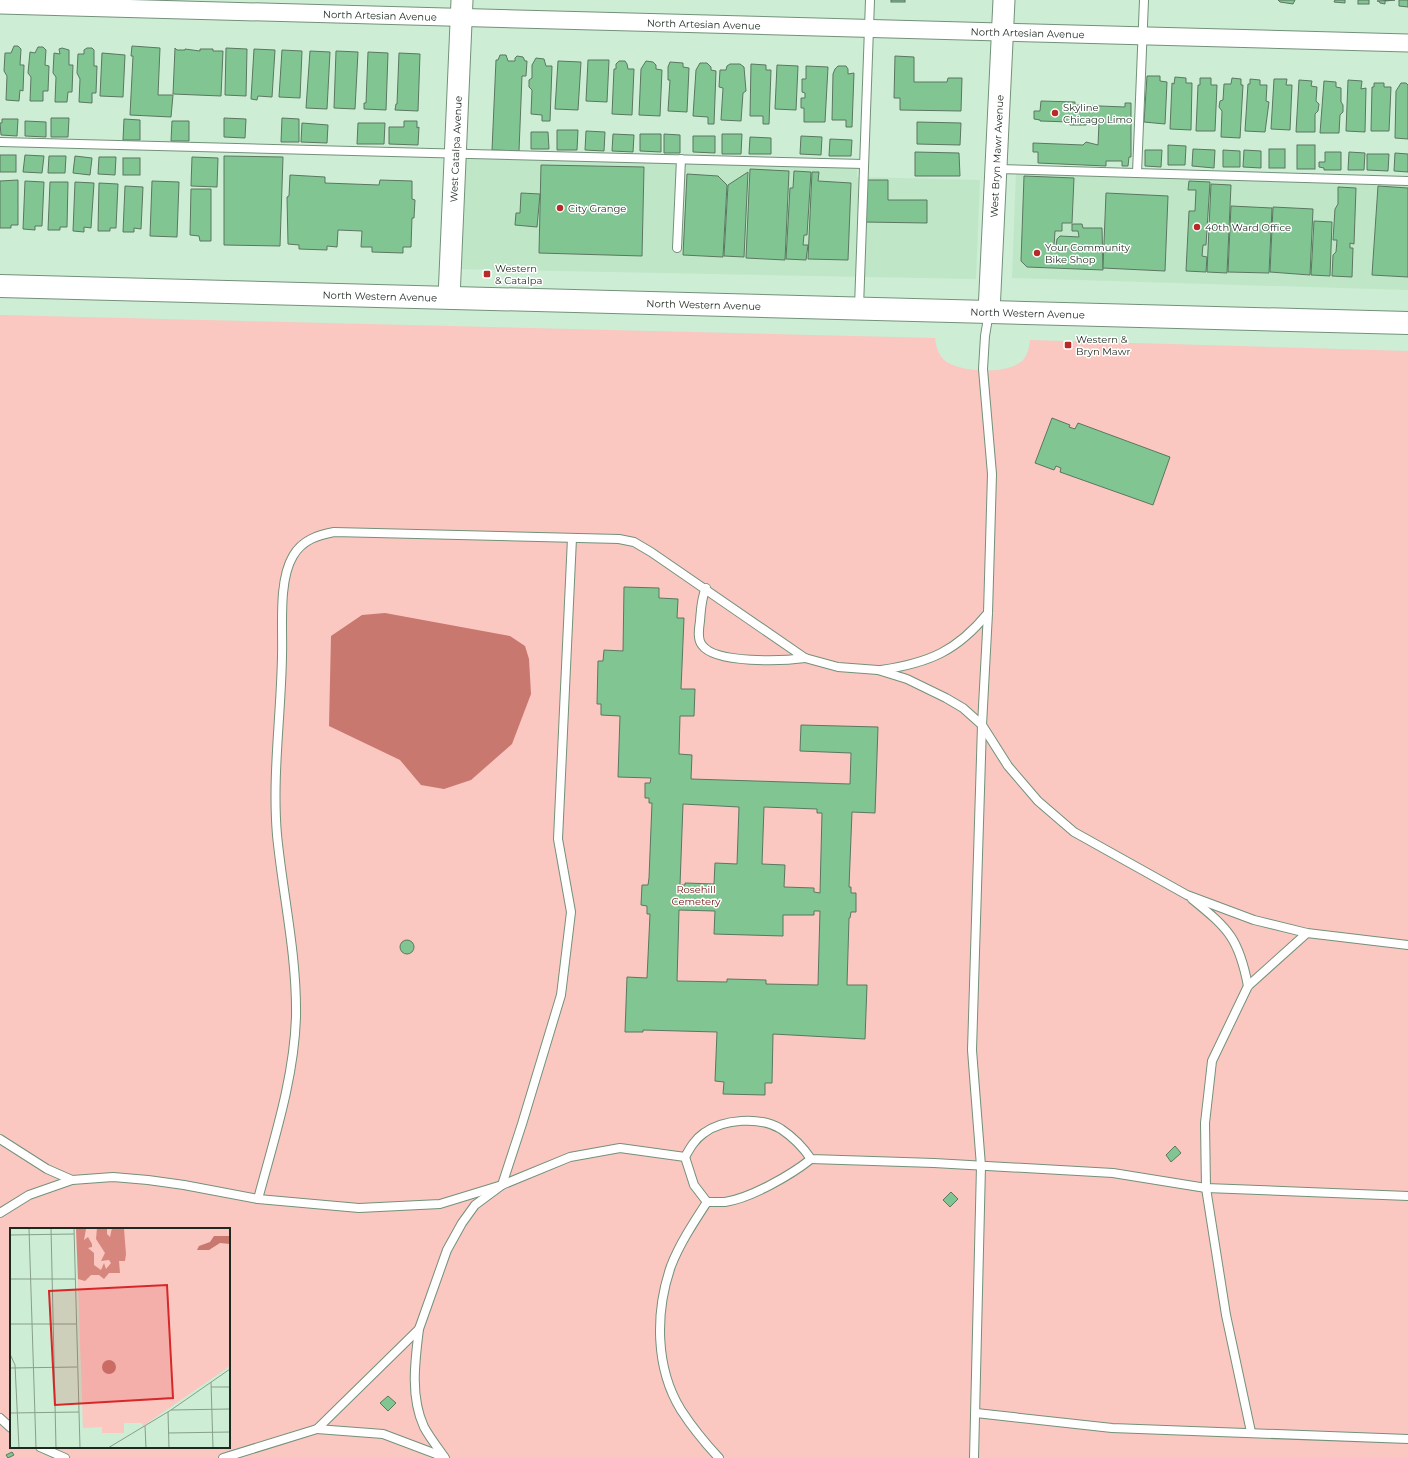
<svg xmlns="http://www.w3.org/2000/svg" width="1408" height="1458" viewBox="0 0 1408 1458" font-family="Montserrat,sans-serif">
<rect width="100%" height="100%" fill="#cdedd4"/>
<g fill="#bfe6c7">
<polygon points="458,155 857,168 857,177 980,180 976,279 453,269"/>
<polygon points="1016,172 1408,184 1408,290 1012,278"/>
</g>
<path fill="#fac7c1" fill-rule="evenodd" d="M 0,315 L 935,338 C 936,346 938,354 944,360 C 959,373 1009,375 1023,360 C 1028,354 1029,348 1030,340 L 1408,351 L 1408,1458 L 0,1458 ZM 11,1229 L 229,1229 L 229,1447 L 11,1447 Z"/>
<polygon fill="#c8786f" points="385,613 510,636 525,646 529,659 531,694 512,744 471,780 444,789 421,785 400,760 329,726 331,636 362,615"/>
<g fill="#81c692" stroke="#5a7760" fill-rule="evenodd">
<rect x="891" y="0" width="14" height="2"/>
<polygon points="1278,0 1295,0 1293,4 1280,2"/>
<polygon points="1335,0 1345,0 1345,3 1334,2"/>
<rect x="1358" y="0" width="11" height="4"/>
<polygon points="1395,0 1385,1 1385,4 1380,3 1379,1 1377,1"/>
<polygon points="1399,0 1408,0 1408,7 1399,6"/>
<polygon points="14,46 18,46 21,49 20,65 24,65 23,91 20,90 19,101 6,100 7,76 4,71 5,53 11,53"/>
<polygon points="132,46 160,48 158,95 173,95 171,117 130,115 133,56 131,56"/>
<polygon points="38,47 43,47 46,50 45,65 49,66 48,91 43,91 43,101 30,101 31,77 28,73 30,52 35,53"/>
<polygon points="62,48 69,50 69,65 73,65 72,92 68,92 67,102 55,102 56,77 53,73 54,53 60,54 59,49"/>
<polygon points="87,48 92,48 94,50 94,66 97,66 96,93 92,93 92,103 79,102 80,79 77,73 78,54 84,54 84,50"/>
<polygon points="175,48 177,50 185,50 185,49 200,51 200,49 213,49 213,51 223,51 221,96 173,94"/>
<polygon points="226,48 247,49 246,96 225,95"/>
<polygon points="254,49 275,50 272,97 258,96 257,100 251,99"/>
<polygon points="282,50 302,51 300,98 279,97"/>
<polygon points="310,51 330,52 327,109 306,108"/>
<polygon points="336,51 358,52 355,109 334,108"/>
<polygon points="368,52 388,53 386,110 364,109 364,103 366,103"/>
<polygon points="102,53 125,55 123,97 100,96"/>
<polygon points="399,53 420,54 418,111 395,110 396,104 397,104"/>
<polygon points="500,55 506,55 508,61 515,61 515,58 517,56 523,57 525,61 527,61 526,76 522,76 519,151 492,150 496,60 498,60"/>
<polygon points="895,56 914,57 914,82 947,82 948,78 962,78 961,111 900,110 900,98 894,98"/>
<polygon points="536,58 544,59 546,66 552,66 550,121 542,121 542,115 531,114 532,90 529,87 529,80 532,78 532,65"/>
<polygon points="588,60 609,60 607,102 586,101"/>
<polygon points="558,61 581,62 578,110 555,109"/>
<polygon points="619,61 625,61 627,64 628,69 634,69 632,115 612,114 614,69 616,69 616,64"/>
<polygon points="646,61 653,62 656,65 656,69 662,70 660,116 639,115 641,69"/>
<polygon points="670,62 683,63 683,67 689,68 687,112 668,111 670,80 668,80 668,67"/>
<polygon points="700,63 707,63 711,67 711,70 716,71 714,124 708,124 708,117 693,116 696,70"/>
<polygon points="730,64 740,64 744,67 746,91 743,93 741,121 721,120 723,88 719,87 720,70 726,70 727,66"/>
<polygon points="751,64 766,65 766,70 771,70 769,124 763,124 763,116 750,116"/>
<polygon points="777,65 798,66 796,110 775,109"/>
<polygon points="806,66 828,67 825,122 804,122 804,108 801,108 801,98 805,98 805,93 802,92 802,79 806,79"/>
<polygon points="838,66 846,66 848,69 848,74 854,73 852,127 846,127 846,120 832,120 833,74 835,69"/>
<polygon points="1147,76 1160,76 1160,81 1167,82 1165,124 1144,122"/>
<polygon points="1175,77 1186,78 1186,83 1192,83 1191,130 1170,129 1172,83 1174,84"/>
<polygon points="1200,78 1211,78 1211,85 1217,85 1215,131 1196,131 1198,85 1200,85"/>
<polygon points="1232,78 1241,79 1241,85 1243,85 1240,138 1221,137 1222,111 1219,107 1220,101 1223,100 1224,84 1231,84"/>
<polygon points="1250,79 1260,80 1260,85 1267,85 1266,101 1269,102 1265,132 1245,131 1248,84 1250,84"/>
<polygon points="1274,79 1287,79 1286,85 1292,85 1290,130 1271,129"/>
<polygon points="1299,80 1312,81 1311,86 1317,87 1316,101 1319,104 1318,111 1315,114 1315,132 1296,132"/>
<polygon points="1348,80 1362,81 1361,89 1366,88 1365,132 1346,131"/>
<polygon points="1324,81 1336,82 1336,87 1341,88 1341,102 1343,105 1343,112 1340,115 1339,133 1320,133"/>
<polygon points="1374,83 1384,83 1384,87 1391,87 1389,131 1371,131 1372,87 1374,87"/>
<polygon points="1401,83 1406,83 1408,85 1408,139 1395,138 1396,91"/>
<polygon points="1041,101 1075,102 1075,105 1125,107 1125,103 1131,103 1131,157 1129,157 1128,166 1122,166 1122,161 1106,161 1106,166 1038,163 1038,152 1033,152 1033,143 1083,145 1086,142 1098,145 1099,123 1089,122 1086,125 1070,125 1070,122 1040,121 1040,120 1034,119 1034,111 1040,111"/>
<polygon points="51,118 69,118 68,137 51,137"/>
<polygon points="224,118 246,119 245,138 224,137"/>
<polygon points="282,118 299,119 299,142 281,142"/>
<polygon points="2,119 18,119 17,136 1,135 0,123 2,123"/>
<polygon points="124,119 140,120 140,140 123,140"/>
<polygon points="25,121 46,122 46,137 25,136"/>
<polygon points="172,121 189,121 189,141 171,141"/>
<polygon points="404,121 417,121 417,128 419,127 418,145 389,144 389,127 404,127"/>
<polygon points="917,122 961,123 960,145 917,144"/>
<polygon points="302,123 328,125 327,143 301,142"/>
<polygon points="358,123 385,123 384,144 357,144"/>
<polygon points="557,130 578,130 577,150 557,150"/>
<polygon points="586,131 605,132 604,151 585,150"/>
<polygon points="531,132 548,132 549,149 531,149"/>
<polygon points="613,134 634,135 633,152 612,151"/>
<polygon points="640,134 661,134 661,152 640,151"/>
<polygon points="664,134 680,135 680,153 664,153"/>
<polygon points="722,134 742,134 741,154 722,154"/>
<polygon points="693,136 715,136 715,153 693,152"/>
<polygon points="801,136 822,137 821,155 800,154"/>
<polygon points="750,137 771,138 771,154 749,154"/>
<polygon points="830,139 852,140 851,156 829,156"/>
<polygon points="1168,145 1186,146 1185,165 1168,165"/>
<rect x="1297" y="145" width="18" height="24"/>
<polygon points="1193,149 1215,150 1214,168 1192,166"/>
<rect x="1269" y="149" width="16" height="19"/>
<polygon points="1145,150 1162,150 1161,167 1145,166"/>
<polygon points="1223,150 1240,151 1240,167 1223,167"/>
<polygon points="1244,150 1261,151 1261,168 1243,167"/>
<polygon points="915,152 959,153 960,176 915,176"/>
<polygon points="1325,152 1341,152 1341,170 1324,170 1324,168 1319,167 1319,162 1325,162"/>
<polygon points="1349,152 1365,153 1364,170 1348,170"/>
<polygon points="1395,153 1408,154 1408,172 1394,171"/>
<polygon points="1367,154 1389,154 1388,171 1367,170"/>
<rect x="0" y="155" width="16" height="17"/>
<polygon points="25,155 44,156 42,173 23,172"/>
<polygon points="49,156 66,156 65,173 48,173"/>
<polygon points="75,156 92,158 90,175 73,173"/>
<polygon points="224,156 283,157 280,246 224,245"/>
<polygon points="99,157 116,157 115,175 98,174"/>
<polygon points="192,157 218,158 217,187 191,186"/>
<rect x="123" y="158" width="17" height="17"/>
<polygon points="541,165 644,167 642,256 539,253"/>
<polygon points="750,169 789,171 785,260 746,258"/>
<polygon points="794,171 811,172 807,235 804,235 803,245 808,245 806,260 786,259 790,188 793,188"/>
<polygon points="748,172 744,257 724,256 728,185"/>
<polygon points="812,172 819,172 818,181 851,183 848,260 808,259"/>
<polygon points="687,174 718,176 727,185 723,257 683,255"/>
<polygon points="290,175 325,177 325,183 379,185 380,180 412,181 412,199 415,200 414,218 412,218 411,247 403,247 403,253 372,252 372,247 361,247 362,231 338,230 337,247 327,246 327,250 299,249 299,245 288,244 287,197 289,196"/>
<polygon points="1024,176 1074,178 1072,223 1062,223 1062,231 1055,231 1054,246 1056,246 1057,239 1060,236 1079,237 1078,231 1072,231 1072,224 1082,224 1083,228 1102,228 1103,270 1027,267 1021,261"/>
<polygon points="18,180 18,225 11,225 11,228 0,228 0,181"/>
<polygon points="865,180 888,180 888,200 927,200 927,223 864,222"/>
<polygon points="25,181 44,182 42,226 35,226 35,230 23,229"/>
<polygon points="152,181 179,182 177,237 150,236"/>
<polygon points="1189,181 1210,182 1206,245 1203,245 1202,256 1207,257 1206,272 1186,271 1189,211 1195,211 1196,190 1188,190"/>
<polygon points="50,182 68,182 67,227 60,227 60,230 48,230"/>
<polygon points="75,182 94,183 91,228 84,227 84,232 73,231"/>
<polygon points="99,183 118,184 116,228 110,228 110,231 98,231"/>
<polygon points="1211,184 1231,185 1227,273 1207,272"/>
<polygon points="125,186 143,187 141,229 134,228 134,232 123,232"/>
<polygon points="1378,186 1408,188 1408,277 1372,275"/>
<polygon points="1338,187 1356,188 1354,244 1350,243 1350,248 1353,248 1352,277 1332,276 1333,255 1336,252 1337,240 1333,240 1335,209 1338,204"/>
<polygon points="191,189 211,189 211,241 200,241 199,236 190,235"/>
<polygon points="521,193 540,194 537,227 515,225 516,213 520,213"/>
<polygon points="1106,193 1168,196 1165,271 1103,268"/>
<polygon points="1231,206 1272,208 1269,273 1228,272"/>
<polygon points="1273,207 1313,209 1310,275 1270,272"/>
<polygon points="1314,221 1332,222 1330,276 1311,275"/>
<polygon points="1052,418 1070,425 1069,427 1075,429 1078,423 1170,457 1153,505 1060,472 1061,468 1056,466 1054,470 1035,463"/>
<path d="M 624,587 L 659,588 L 659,598 L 678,599 L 677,618 L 684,618 L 681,689 L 695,689 L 694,716 L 680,716 L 679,754 L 692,755 L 691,779 L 850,784 L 851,753 L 800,751 L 801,725 L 878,727 L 875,813 L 852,812 L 849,887 L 851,887 L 851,893 L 856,893 L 856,912 L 851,912 L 850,918 L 849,918 L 847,985 L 867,985 L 865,1039 L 773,1034 L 772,1083 L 765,1083 L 765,1095 L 723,1094 L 724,1082 L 715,1081 L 717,1032 L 643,1030 L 643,1032 L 625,1032 L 627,977 L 647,978 L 650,914 L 647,914 L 647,906 L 641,905 L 642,885 L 648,885 L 649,878 L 652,803 L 649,803 L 649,798 L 645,798 L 645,783 L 650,783 L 651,778 L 618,777 L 620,716 L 601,715 L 601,704 L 597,704 L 598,661 L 603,661 L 604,650 L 623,651 ZM 683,804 L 739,807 L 737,864 L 715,863 L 714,884 L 685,883 L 685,885 L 680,885 ZM 764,807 L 817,809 L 817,813 L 822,813 L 820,893 L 814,892 L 814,888 L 784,887 L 785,865 L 762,864 ZM 679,910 L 715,911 L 714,934 L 783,936 L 783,915 L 814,915 L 814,911 L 820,911 L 818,985 L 766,984 L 766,980 L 727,979 L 727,982 L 677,981 Z"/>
<circle cx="407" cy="947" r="7"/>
<polygon points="1175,1146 1181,1153 1171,1162 1166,1155"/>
<polygon points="951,1192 958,1199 950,1207 943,1200"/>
<polygon points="388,1396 396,1403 388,1411 380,1403"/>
<polygon points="12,1452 14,1455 8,1458 6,1455"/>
</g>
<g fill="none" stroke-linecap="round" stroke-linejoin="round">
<defs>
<g id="service">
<polyline points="0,142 864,164"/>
<polyline points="997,169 1408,181"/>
<polyline points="1137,173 1144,0"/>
<polyline points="677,248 681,159"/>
<polyline points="859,307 870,0"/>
<path d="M 706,588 C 701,599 701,609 700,621 C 699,628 697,639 702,645 C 715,664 784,661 805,658"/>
<path d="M 881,670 C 929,663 957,651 988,613"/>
<path d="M 1192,899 C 1229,929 1239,939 1248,986"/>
<path d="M 0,1139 L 47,1169 L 72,1180 L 113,1177 L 148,1180 L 184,1185 L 258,1199 L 359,1208 L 440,1204 L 502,1185 L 570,1157 L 620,1148 L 685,1157 C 690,1148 695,1139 704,1133 C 723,1119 760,1116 781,1129 C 793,1137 803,1147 811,1159 L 934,1163 L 1113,1173 L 1206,1188 L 1408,1196"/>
<polyline points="685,1157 694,1185 707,1202"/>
<path d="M 258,1199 C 274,1139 294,1079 296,1017 C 297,955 283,896 277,835 C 272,776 281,716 282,656 C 283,628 278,581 293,556 C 302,540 318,535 334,532 L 619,539 L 634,542 L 651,552 L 805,658 L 838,667 L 878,670 L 907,679 L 946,698 L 963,708 L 982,725 L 1008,766 L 1038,801 L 1074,832 L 1187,895 L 1254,920 L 1307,933 L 1408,945"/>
<polyline points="0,1213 29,1195 72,1180"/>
<path d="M 419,1329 C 415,1361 410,1397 424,1427 C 430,1438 438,1448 445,1458"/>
<polyline points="976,1413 1112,1428 1408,1439"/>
<polyline points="0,1418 11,1428"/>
<polyline points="317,1429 383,1434 444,1457"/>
<polyline points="1251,1432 1226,1315 1206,1188 1205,1123 1212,1061 1248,986 1307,933"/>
<polyline points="40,1447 65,1458"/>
<polyline points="223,1458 317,1429 419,1329 447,1250 462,1223 475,1205 502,1185 522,1124 561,995 571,912 558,839 572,538"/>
<path d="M 719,1458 C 705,1443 692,1427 681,1410 C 655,1368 655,1312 671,1266 C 680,1243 694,1222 707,1202 C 713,1202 719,1202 725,1202 C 751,1198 791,1175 811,1159"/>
<polyline points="974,1458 981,1166 972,1050 982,725 988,613 992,474 983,369 985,336 989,312"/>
</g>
<g id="minor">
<path id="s1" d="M 0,5 L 1408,43"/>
</g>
<g id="tertiary">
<path id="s2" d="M 449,298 L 462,0"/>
<path id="s3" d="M 989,312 L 1004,0"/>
</g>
<g id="secondary">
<path id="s4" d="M 0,286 L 1408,323"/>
</g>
</defs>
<use href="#service" stroke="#739179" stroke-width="10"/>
<use href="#minor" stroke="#739179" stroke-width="19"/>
<use href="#tertiary" stroke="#739179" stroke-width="23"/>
<use href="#secondary" stroke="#739179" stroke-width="24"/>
<use href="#service" stroke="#fff" stroke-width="8"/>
<use href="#minor" stroke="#fff" stroke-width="17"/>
<use href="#tertiary" stroke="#fff" stroke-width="21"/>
<use href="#secondary" stroke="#fff" stroke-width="22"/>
</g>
<g fill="#b82928" stroke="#fff" stroke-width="1.5">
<circle cx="1055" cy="113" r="4"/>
<circle cx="560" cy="208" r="4"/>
<circle cx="1197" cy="227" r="4"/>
<circle cx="1037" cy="253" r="4"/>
<rect x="483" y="270" width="8" height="8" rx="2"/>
<rect x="1064" y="341" width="8" height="8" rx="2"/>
</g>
<g text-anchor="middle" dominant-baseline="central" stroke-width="3" stroke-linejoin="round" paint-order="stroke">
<g font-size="10" fill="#1e2a20" stroke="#fff">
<text stroke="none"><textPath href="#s1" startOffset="380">North Artesian Avenue</textPath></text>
<text stroke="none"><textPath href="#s1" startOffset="704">North Artesian Avenue</textPath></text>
<text stroke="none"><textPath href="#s1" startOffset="1028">North Artesian Avenue</textPath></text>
<text stroke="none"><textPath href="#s2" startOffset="149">West Catalpa Avenue</textPath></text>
<text stroke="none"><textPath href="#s3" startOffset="156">West Bryn Mawr Avenue</textPath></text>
<text stroke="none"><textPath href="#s4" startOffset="380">North Western Avenue</textPath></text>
<text stroke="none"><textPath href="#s4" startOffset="704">North Western Avenue</textPath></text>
<text stroke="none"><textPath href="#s4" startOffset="1028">North Western Avenue</textPath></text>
</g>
<g font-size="10" fill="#1e2a20" stroke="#fff" text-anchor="start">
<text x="1063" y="107">Skyline<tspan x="1063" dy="12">Chicago Limo</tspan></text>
<text x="568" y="208">City Grange</text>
<text x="1205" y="227">40th Ward Office</text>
<text x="1045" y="247">Your Community<tspan x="1045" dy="12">Bike Shop</tspan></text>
<text x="495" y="268">Western<tspan x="495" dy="12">&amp; Catalpa</tspan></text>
<text x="1076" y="339">Western &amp;<tspan x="1076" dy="12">Bryn Mawr</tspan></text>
</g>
<g font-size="10" fill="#710f10" stroke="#fff">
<text x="696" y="889">Rosehill<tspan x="696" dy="12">Cemetery</tspan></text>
</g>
</g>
<g transform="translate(10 1228)">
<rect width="220" height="220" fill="#cdedd4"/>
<path d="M 66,0 L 220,0 L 220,138 L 133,198 L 132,195 L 114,195 L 114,205 L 92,205 L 92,199 L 73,200 Z" fill="#fac7c1"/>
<path d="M 66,0 L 76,1 L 74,12 L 78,9 L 82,16 L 82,19 L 78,20 L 84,25 L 84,37 L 91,42 L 94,35 L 96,41 L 101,35 L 99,32 L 91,33 L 95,25 L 86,11 L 87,0 L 97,1 L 97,6 L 100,9 L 102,0 L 114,1 L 116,26 L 115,33 L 109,33 L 110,45 L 99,45 L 94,51 L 89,47 L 81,47 L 75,53 L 68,51 Z" fill="#d7867d"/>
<path d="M 204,8 L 220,8 L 220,16 L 210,15 L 199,22 L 187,22 L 189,18 L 200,14 ZM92 139a7 7 0 1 1 14 0a7 7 0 1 1-14 0Z" fill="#c8786f"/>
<path fill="none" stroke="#879f8c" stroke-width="1" d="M 19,0 L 26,220M 41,0 L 46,220M 64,0 L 70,220M 0,7 L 64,6M 0,51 L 65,51M 0,96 L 66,96M 0,126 L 5,137 L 9,220M 0,140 L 67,139M 201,154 L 203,220M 201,159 L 220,159M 161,182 L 220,181M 158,184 L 159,220M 0,185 L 69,184M 135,198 L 136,220M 158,205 L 220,204M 98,220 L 161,182 L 220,141"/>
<path fill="#d62828" fill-opacity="0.15" stroke="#d62828" stroke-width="2" d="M 157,57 L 163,170 L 45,177 L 39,63 Z"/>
<rect width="220" height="220" fill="none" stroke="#1e2a20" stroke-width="2"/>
</g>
</svg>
